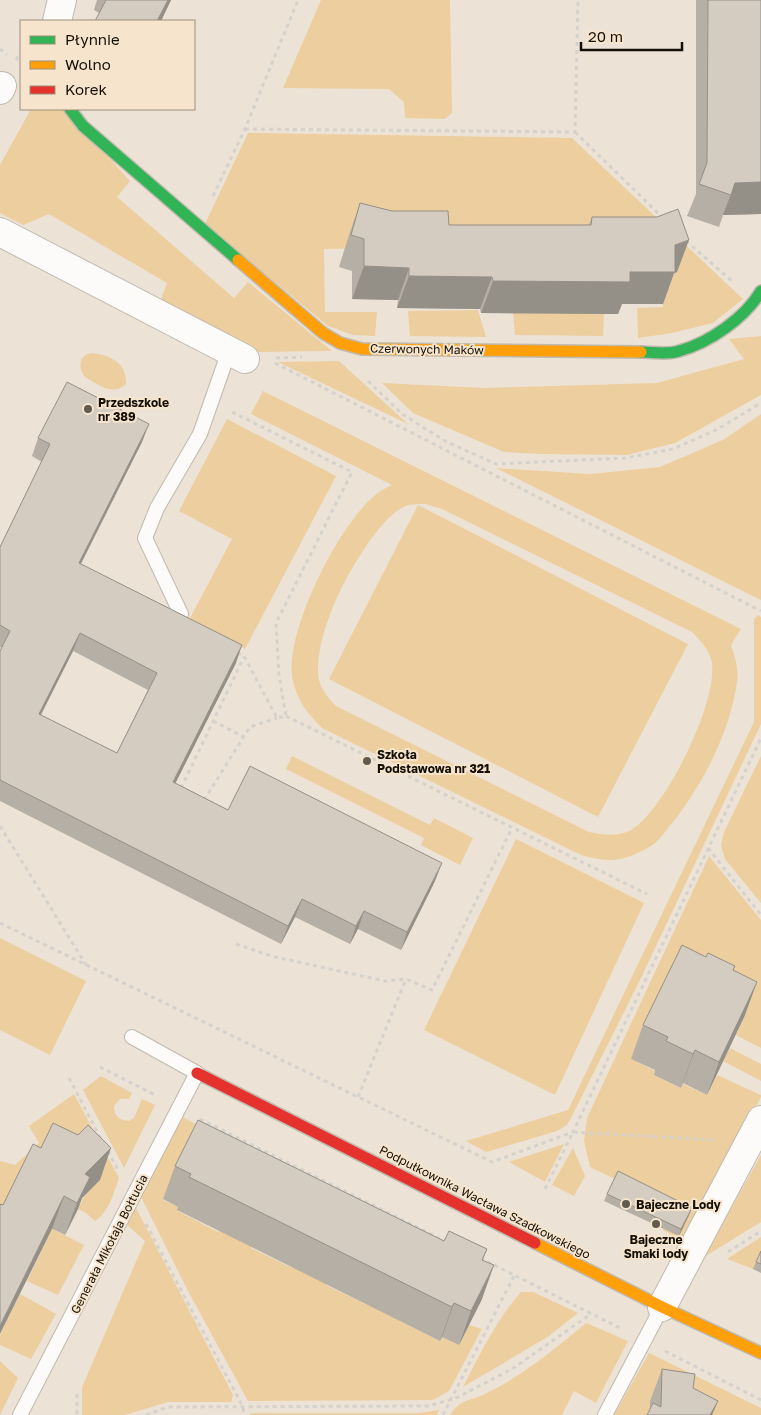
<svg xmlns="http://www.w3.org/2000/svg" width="761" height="1415" viewBox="0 0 761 1415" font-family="'Golos Text',sans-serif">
<rect width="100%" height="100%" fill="#ece3d6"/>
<g fill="#edce9e" fill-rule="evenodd">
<polygon points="321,0 450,0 452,113 445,119 405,118 404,102 389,89 283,88"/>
<polygon points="31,109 64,109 130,181 117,197 234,298 248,282 332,351 257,352 159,304 167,283 49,214 23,225 0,213 0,165"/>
<polygon points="248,133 572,138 743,299 713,323 672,333 638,338 637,308 663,307 662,244 324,249 325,312 377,312 375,336 353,335 328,326 205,224"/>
<polygon points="604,308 603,336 515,335 513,310"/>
<polygon points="478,310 486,337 410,336 408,311"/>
<polygon points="761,336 761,395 675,443 627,455 542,454 504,452 413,413 382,383 485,388 657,383 744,359 729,339"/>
<path d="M 92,353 C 111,355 127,363 126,384 C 113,397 97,384 84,376 C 78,366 79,355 92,353 Z"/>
<polygon points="339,361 408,424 278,362"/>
<path d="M 263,391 L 741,629 L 731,645 C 735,657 739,669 737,682 C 730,733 701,789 668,828 C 663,835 657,843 649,847 C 623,862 610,863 581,855 L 322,728 C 308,714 297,700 293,681 C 282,635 341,519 379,492 C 383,489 388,487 392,485 L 251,414 ZM 425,504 L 442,509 L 692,632 C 701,641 711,652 712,664 C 717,704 665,810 631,830 C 618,837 603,835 589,832 L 336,706 C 327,697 319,687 318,674 C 317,652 325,626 333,607 C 343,581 379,516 406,506 C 411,504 419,504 425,504 Z"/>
<polygon points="761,414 761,600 496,468 590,474 660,467 723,440"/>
<polygon points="227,419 336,476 245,649 189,620 232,539 179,511"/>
<polygon points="418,505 688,644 598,817 329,679"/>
<polygon points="758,615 761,617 761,724 639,982 573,1114 567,1125 557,1131 486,1152 466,1141 568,1110 754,722 754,619"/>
<polygon points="292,756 430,825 434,818 473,838 460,865 421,845 424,838 286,769"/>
<polygon points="761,756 761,903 725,859 721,845 724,832"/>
<polygon points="516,839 644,903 555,1095 424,1030"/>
<polygon points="709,856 761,920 761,1048 736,1035 745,1015 670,979 632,1059 655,1071 654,1075 681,1088 683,1084 707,1095 717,1075 761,1095 761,1097 685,1242 663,1230 673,1207 590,1167 584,1141 587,1118"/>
<polygon points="0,938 86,981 50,1055 0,1030"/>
<polygon points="730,1048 761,1064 761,1081 723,1061"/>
<path d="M 101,1076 L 132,1093 L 129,1099 L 120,1099 L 114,1106 C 114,1116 119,1120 129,1121 L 134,1118 L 142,1099 L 155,1105 L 124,1168 L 83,1090 Z"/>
<path d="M 74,1094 L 119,1178 C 114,1192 109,1212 95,1221 L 86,1213 L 78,1209 L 85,1195 L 99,1181 L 0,1220 L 0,1161 L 15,1165 L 39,1143 L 29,1126 Z"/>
<polygon points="179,1115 227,1141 185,1154 163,1200 179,1207 178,1211 218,1232 221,1228 252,1243 251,1248 292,1268 295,1264 328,1281 326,1285 367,1305 370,1301 401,1317 399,1321 440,1341 443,1337 459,1345 469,1325 482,1329 449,1391 433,1400 248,1401 189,1293 140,1195"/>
<polygon points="564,1144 545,1182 509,1162"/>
<polygon points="573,1148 585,1176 574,1196 552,1185"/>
<polygon points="761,1155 761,1222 704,1257"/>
<polygon points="135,1206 233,1395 231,1402 168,1402 125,1415 82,1415 82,1387 145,1241 126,1224"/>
<polygon points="52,1229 84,1245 58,1295 27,1281"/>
<polygon points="761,1237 761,1254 753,1269 727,1259"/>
<path d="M 521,1292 L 533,1292 L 578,1313 L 549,1336 L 463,1387 C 480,1354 496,1320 521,1292 Z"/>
<polygon points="20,1294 56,1314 31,1359 0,1345 0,1335"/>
<path d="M 586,1323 L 628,1341 L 596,1403 L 574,1391 L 562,1415 L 450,1415 C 460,1399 470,1401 485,1394 C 522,1376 555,1349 586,1323 Z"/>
<polygon points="649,1353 761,1408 761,1415 614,1415"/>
<polygon points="0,1361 18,1378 0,1415"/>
<polygon points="439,1410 437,1415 250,1415 250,1413 420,1413"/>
</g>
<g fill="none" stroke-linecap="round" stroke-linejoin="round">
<defs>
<g id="lane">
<polyline points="181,614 145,538 157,508 200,434 229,351"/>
<polyline points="20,1415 197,1073 132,1037"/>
<polyline points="605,1415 662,1307"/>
</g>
<g id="street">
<polyline points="57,21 62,0"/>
<polyline points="0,90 2,86"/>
<polyline points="0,232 245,359"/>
<polyline points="662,1307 761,1120"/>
</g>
<g id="fast">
<polyline points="70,109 83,126 238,260"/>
<path d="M 641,352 C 652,352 668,355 679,351 C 709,343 745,318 761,291"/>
</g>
<g id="slow">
<polyline points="238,260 323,333 340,343 362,349 641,352"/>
<polyline points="535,1243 662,1307 761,1353"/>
</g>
<polyline id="jam" points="197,1073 535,1243"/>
</defs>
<use href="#lane" stroke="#c0b9ae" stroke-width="16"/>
<use href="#street" stroke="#c0b9ae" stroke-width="30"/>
<use href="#fast" stroke="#c0b9ae" stroke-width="14"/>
<use href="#slow" stroke="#c0b9ae" stroke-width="14"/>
<use href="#jam" stroke="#c0b9ae" stroke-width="14"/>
<g stroke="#d5d2ce" stroke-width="3" stroke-dasharray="4 4" stroke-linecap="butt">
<polyline points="0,49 7,55"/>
<polyline points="16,60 21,52"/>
<polyline points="245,129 575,132 578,0"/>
<polyline points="575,132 662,217"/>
<polyline points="213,196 245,129 298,0"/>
<polyline points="686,241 732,281"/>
<polyline points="276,358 302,357"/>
<polyline points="275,363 761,611"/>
<polyline points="368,381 402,414 445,441 496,464 625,458 673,449 716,430 761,403"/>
<polyline points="232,412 352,472 276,623 279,675 286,716 277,718 244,656 236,652"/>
<polyline points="286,716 647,894"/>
<polyline points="213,721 244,737"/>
<polyline points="181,788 244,657"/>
<polyline points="204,800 250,727 277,718"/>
<polyline points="0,826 86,965"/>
<polyline points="708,848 761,915"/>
<polyline points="0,923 492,1162 573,1132 761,738"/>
<polyline points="236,944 271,956 385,981 406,979 432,990 512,828"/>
<polyline points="100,1067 157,1096"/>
<polyline points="69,1078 102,1141"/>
<polyline points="358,1097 406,979"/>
<polyline points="200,1119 447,1242"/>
<polyline points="108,1151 119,1172"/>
<polyline points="545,1189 573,1132 716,1140"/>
<polyline points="146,1224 243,1407 244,1415"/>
<polyline points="728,1252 761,1231"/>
<polyline points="480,1258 622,1329"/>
<polyline points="665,1351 761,1400"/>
<polyline points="77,1394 77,1415"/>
<polyline points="146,1415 168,1407 429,1406 458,1397 512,1369 591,1314"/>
<polyline points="443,1415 514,1276"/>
</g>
<use href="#lane" stroke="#fcfbf9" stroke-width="14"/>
<use href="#street" stroke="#fcfbf9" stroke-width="28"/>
<use href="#fast" stroke="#30b455" stroke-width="11"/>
<use href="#slow" stroke="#ff9f0a" stroke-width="11"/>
<use href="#jam" stroke="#e5322d" stroke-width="11"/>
</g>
<g fill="#b6afa6" fill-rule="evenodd">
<polygon points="97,0 171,0 161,21 95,21 99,13 94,10"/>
<polygon points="696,0 761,0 761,214 723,215 719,227 687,216 696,194"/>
<polygon points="360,203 449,225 589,225 592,217 677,272 674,273 663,304 622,304 618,314 481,313 480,309 397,308 398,300 352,299 352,271 339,267 349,235"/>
<path d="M 38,438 L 142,442 L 81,564 L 236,663 L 175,783 L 228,810 L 435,881 L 401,950 L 358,929 L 350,944 L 295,917 L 281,944 L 0,801 L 0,651 L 2,648 L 0,647 L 0,547 L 42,462 L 32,456 ZM 73,651 L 148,690 L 117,753 L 41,715 Z"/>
<polygon points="706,957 735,966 733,970 745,1015 707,1095 683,1083 681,1088 654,1075 655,1070 631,1059 643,1025"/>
<polygon points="175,1166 444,1241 487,1249 483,1260 482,1299 459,1345 442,1337 440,1341 177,1210 178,1207 163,1199"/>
<polygon points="100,1180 82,1198 78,1209 65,1235 3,1205"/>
<polygon points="607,1194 689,1215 679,1236 604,1201"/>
<polygon points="761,1251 761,1273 753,1269"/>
<polygon points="662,1369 693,1388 718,1401 712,1415 647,1415 650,1409 650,1401"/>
</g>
<g fill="#948f87">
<polygon points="168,0 171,0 161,21 157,21"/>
<polygon points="761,182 761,214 723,215 735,183"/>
<polygon points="689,240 677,272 674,273 663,304 622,304 618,314 481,313 493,281 630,272 675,245"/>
<polygon points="364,266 409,268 398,300 352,299"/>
<polygon points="409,276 492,277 480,309 397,308"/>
<polygon points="149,424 142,442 72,581 79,563"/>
<polygon points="80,633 73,651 32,732 39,714"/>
<polygon points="242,645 236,663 167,800 173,782"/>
<polygon points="442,863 435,881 401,950 407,932"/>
<polygon points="302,899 295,917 281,944 288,926"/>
<polygon points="364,911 358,929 350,944 356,926"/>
<polygon points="757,982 745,1015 707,1095 719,1062"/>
<polygon points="695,1050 683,1083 681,1088 693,1054"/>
<polygon points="111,1148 100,1180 82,1198 78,1209 65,1235 77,1203 85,1174"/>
<polygon points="64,1196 52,1229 0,1334 0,1326"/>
<polygon points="692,1208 689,1215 679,1236 681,1229"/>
<polygon points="494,1265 482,1299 459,1345 471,1311"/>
<polygon points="454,1303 442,1337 440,1341 452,1307"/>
<polygon points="718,1401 712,1415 710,1415"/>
</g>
<g fill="#d4ccc1" stroke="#948f87" fill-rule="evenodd">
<polygon points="106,0 168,0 157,21 95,21"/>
<polygon points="708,0 761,0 761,182 735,183 731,195 699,184 707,163"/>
<polygon points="360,203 392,211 448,211 449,225 591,225 592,217 657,217 678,209 689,240 675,245 675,272 630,272 630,282 493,281 492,277 409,276 409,268 364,266 364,239 351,235"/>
<path d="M 67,382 L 149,424 L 79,563 L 242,645 L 173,782 L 228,810 L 250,766 L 442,863 L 407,932 L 364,911 L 356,926 L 302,899 L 288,926 L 0,780 L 0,651 L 10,631 L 0,625 L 0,547 L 50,444 L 38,438 ZM 80,633 L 157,673 L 117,753 L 39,714 Z"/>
<polygon points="682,945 706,957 708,953 735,966 733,970 757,982 719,1062 695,1050 693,1054 666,1041 668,1037 643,1025"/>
<polygon points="198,1120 444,1241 449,1231 487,1249 482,1260 494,1265 471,1311 454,1303 452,1307 189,1177 191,1174 175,1166"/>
<polygon points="53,1123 78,1135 88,1125 111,1148 85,1174 90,1177 77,1203 64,1196 0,1326 0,1204 3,1205 33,1144 41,1148"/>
<polygon points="618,1171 692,1208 681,1229 607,1194"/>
<polygon points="761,1251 761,1264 756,1262"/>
<polygon points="662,1369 695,1374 693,1388 718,1401 710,1415 647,1415 653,1403 661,1407"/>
</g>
<g fill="#605a4f" stroke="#f6e5cc" stroke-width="2">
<circle cx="88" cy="409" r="5"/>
<circle cx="367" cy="761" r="5"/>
<circle cx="626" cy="1204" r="5"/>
<circle cx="656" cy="1224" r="5"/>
</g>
<g text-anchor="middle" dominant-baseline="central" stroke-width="4" stroke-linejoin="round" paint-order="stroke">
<g font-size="12" fill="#151007" stroke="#f6e5cc">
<text transform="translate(427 349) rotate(1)">Czerwonych Maków</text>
<text transform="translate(485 1202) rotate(27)">Podpułkownika Wacława Szadkowskiego</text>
<text transform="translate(109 1244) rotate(-63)">Generała Mikołaja Bołtucia</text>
</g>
<g font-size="12" font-weight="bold" fill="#151007" stroke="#f6e5cc" text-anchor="start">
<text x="98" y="402">Przedszkole<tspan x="98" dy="14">nr 389</tspan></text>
<text x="377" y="754">Szkoła<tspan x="377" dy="14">Podstawowa nr 321</tspan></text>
<text x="636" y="1204">Bajeczne Lody</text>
<text x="656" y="1239" text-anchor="middle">Bajeczne<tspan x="656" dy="14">Smaki lody</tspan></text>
</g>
</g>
<rect x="20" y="20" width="175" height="90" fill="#f6e5cc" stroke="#9c907d"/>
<rect x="30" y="36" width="25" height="8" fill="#30b455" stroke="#9c907d"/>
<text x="65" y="45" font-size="15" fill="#151007">Płynnie</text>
<rect x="30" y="61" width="25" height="8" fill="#ff9f0a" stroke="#9c907d"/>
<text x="65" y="70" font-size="15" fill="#151007">Wolno</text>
<rect x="30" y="86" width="25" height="8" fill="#e5322d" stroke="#9c907d"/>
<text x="65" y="95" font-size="15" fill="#151007">Korek</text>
<path d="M581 42v8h101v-8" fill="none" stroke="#151007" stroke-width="2.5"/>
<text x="588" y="42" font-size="15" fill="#151007" stroke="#f6e5cc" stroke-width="4" paint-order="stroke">20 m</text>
</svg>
